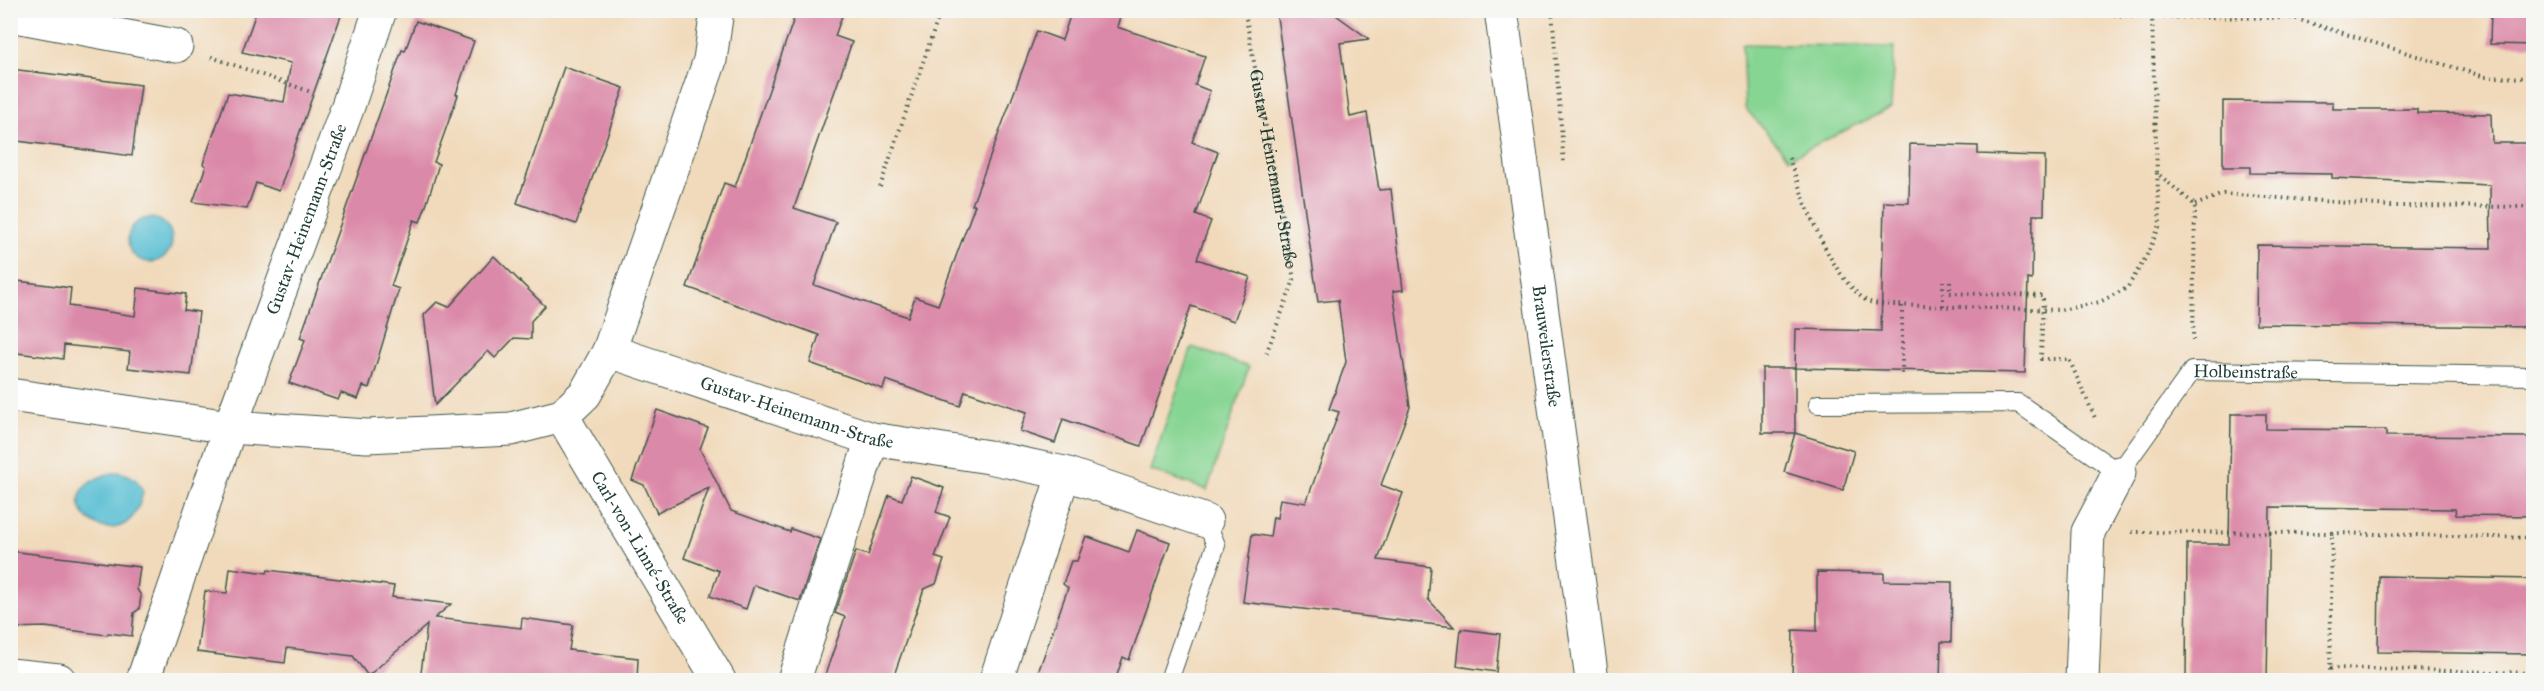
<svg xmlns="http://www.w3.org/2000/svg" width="2544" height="691" viewBox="0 0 2544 691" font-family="'IM FELL Great Primer',serif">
<rect width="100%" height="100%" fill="#f6f6f2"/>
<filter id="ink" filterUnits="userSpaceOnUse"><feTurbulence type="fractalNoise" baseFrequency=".0167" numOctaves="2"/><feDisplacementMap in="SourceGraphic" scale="12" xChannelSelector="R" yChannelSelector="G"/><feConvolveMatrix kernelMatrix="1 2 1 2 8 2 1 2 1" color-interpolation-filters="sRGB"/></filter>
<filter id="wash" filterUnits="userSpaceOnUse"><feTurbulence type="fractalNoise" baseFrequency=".008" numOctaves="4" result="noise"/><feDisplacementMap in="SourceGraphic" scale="24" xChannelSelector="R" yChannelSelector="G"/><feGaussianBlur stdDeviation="1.35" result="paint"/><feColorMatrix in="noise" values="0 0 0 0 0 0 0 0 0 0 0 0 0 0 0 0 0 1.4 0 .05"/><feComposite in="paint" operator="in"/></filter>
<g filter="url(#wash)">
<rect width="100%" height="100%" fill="#f1dabb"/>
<g fill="#87d593" stroke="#538964" stroke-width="1.5">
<polygon points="1742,44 1894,47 1891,108 1789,158 1745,108"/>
<polygon points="1192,347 1249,367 1207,490 1150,470"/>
</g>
<g fill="#55bed3" stroke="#3a7e84" stroke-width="1.5">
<circle cx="150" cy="240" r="22"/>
<path d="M 118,472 C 132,475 138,479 143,492 C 125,576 26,489 118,472 Z"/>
</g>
<g id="blocks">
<g fill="#db89a8">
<polygon points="257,10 343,10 279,191 256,183 247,209 193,202 206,166 203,164 228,93 284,102 291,63 242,52"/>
<polygon points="797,10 844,10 835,36 852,42 794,208 836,222 814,285 908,317 915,297 938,305 975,205 972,205 1037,31 1062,40 1072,10 1122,10 1117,27 1205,56 1195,85 1210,91 1192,142 1218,152 1196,215 1211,221 1197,259 1250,277 1234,321 1191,306 1141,446 1063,419 1055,443 1020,431 1027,412 965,391 960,406 886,380 883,389 810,363 819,335 687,287 724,183 735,187"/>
<polygon points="1276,10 1329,10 1369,39 1340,43 1350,117 1367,113 1379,190 1391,189 1403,290 1393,291 1410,407 1381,485 1403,493 1378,560 1431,567 1428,599 1454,627 1243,602 1252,534 1270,537 1273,517 1277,518 1280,499 1306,503 1339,412 1329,409 1346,362 1338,300 1318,302"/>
<polygon points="2491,10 2534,10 2534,45 2490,44"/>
<polygon points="416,21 474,41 456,94 458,95 434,162 439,164 427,203 420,222 414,220 391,286 399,289 369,388 363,386 358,399 341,393 338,400 289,383 305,340 300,338 311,307 402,50 405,51"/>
<polygon points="564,67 624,88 576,224 517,203"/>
<polygon points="10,69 141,85 132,156 10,140"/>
<polygon points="2223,101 2333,102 2333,109 2417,109 2417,113 2491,114 2492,143 2533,143 2534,327 2256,324 2257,245 2491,248 2490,185 2332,178 2332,174 2250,173 2250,167 2223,167"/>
<polygon points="1910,144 1978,146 1978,154 2045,156 2044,215 2033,215 2032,280 2028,279 2025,373 1795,368 1796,329 1881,331 1884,202 1909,203"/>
<polygon points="494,256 545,306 531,321 531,339 514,338 495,358 488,351 435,405 424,315 437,302 449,307"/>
<polygon points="10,280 71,288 69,306 135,316 138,288 186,294 184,310 199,312 191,375 128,368 130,352 64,345 63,359 10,352"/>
<rect x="1762" y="368" width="33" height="65"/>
<polygon points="657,410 708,428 700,449 731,511 790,532 791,529 820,539 800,601 754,585 746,609 710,596 719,571 684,558 709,488 657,513 644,485 632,480"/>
<polygon points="2231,414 2266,414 2266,429 2386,430 2386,436 2534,437 2534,516 2456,515 2455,509 2270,507 2267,681 2186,681 2187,544 2229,544"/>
<polygon points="1795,433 1854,451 1843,490 1784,472"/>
<polygon points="911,476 944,488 936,512 950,517 935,557 944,560 936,584 924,589 892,681 823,681 845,617 835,613 856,551 868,555 889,495 902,500"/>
<polygon points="1137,530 1170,542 1129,660 1123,657 1115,681 1035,681 1068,588 1063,584 1071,561 1077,561 1086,536 1129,552"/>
<polygon points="10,551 140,567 137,589 141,596 139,609 134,613 132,636 108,633 107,635 45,627 10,628"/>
<polygon points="230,568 267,573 268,570 394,586 392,597 451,604 435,618 521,628 522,618 573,625 569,650 638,658 637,681 420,681 427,625 368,676 353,656 287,648 285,663 197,652 205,591 227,593"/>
<polygon points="1817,572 1884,573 1884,581 1952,582 1951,642 1941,642 1940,681 1792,681 1793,630 1817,631"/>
<polygon points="2379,576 2534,579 2534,654 2378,652"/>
<polygon points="1461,629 1500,634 1496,672 1457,666"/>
</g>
</g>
</g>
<g filter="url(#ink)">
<use href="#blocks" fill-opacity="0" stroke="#3e5548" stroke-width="1.5"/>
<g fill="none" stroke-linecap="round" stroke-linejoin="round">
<defs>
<g id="service">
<path id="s2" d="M 1818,404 L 2018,403 L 2119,473 L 2192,371 L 2534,376"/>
<polyline points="1169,680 1216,545 1206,521"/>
</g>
<g id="minor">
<polyline points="10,15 176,46"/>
<path id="s3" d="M 609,351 L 872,439 L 989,457 L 1064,473 L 1206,521"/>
<polyline points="10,395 230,427 367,436 511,429 562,416 585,394 609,351 710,60 717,10"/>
<path id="s4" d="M 562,416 L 719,680"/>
<polyline points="10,675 59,680"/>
<path id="s5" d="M 143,680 L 230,427 L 348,106 L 380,10"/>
<polyline points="794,680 872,439"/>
<polyline points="996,680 1064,473"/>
<polyline points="2082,680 2088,532 2119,473"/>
</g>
<g id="secondary">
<path id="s6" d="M 1501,10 L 1592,680"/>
</g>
</defs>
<use href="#service" stroke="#3e5548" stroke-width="20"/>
<use href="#minor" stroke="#3e5548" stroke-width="35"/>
<use href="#secondary" stroke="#3e5548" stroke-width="35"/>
<g stroke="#3e5548" stroke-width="4" stroke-dasharray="1.5 4.5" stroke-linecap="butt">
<polyline points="1552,10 1564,165"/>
<polyline points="2018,10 2152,17 2157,173 2195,205 2193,340"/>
<path id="s1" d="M 1245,13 L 1294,280 L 1266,354"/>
<polyline points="2152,17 2294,18 2485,77 2534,78"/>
<polyline points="211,57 311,92"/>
<path d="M 1789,158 C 1804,200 1827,271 1864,299 C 1870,304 1883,304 1891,305 L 2061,310 L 2100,302 L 2127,288 L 2146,257 L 2160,225 L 2157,173"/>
<polyline points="880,187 941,10"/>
<polyline points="2195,205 2223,194 2391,206 2534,207"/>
<polyline points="1950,281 1950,293 2043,296 2041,359 2069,359 2095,418"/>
<polyline points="1902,306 1902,374"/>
<polyline points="1943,306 1943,281"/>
<polyline points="2132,532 2332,533 2330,680"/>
<polyline points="2332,533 2534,538"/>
<polyline points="2330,668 2534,673"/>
</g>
<use href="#service" stroke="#fff" stroke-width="18"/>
<use href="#minor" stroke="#fff" stroke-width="33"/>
<use href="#secondary" stroke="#fff" stroke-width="33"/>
</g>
</g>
<g text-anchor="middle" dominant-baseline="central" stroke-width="4.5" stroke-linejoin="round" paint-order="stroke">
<g font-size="18" fill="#1f3d34" stroke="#f6f6f2">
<text stroke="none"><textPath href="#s1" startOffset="158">Gustav-Heinemann-Straße</textPath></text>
<text stroke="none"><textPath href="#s5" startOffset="489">Gustav-Heinemann-Straße</textPath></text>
<text stroke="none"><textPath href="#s6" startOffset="339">Brauweilerstraße</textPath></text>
<text stroke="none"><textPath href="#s2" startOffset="502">Holbeinstraße</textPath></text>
<text stroke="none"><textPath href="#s3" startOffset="198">Gustav-Heinemann-Straße</textPath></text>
<text stroke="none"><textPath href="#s4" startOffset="153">Carl-von-Linné-Straße</textPath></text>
</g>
</g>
<rect width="2544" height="691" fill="none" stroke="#f6f6f2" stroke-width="36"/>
</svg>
